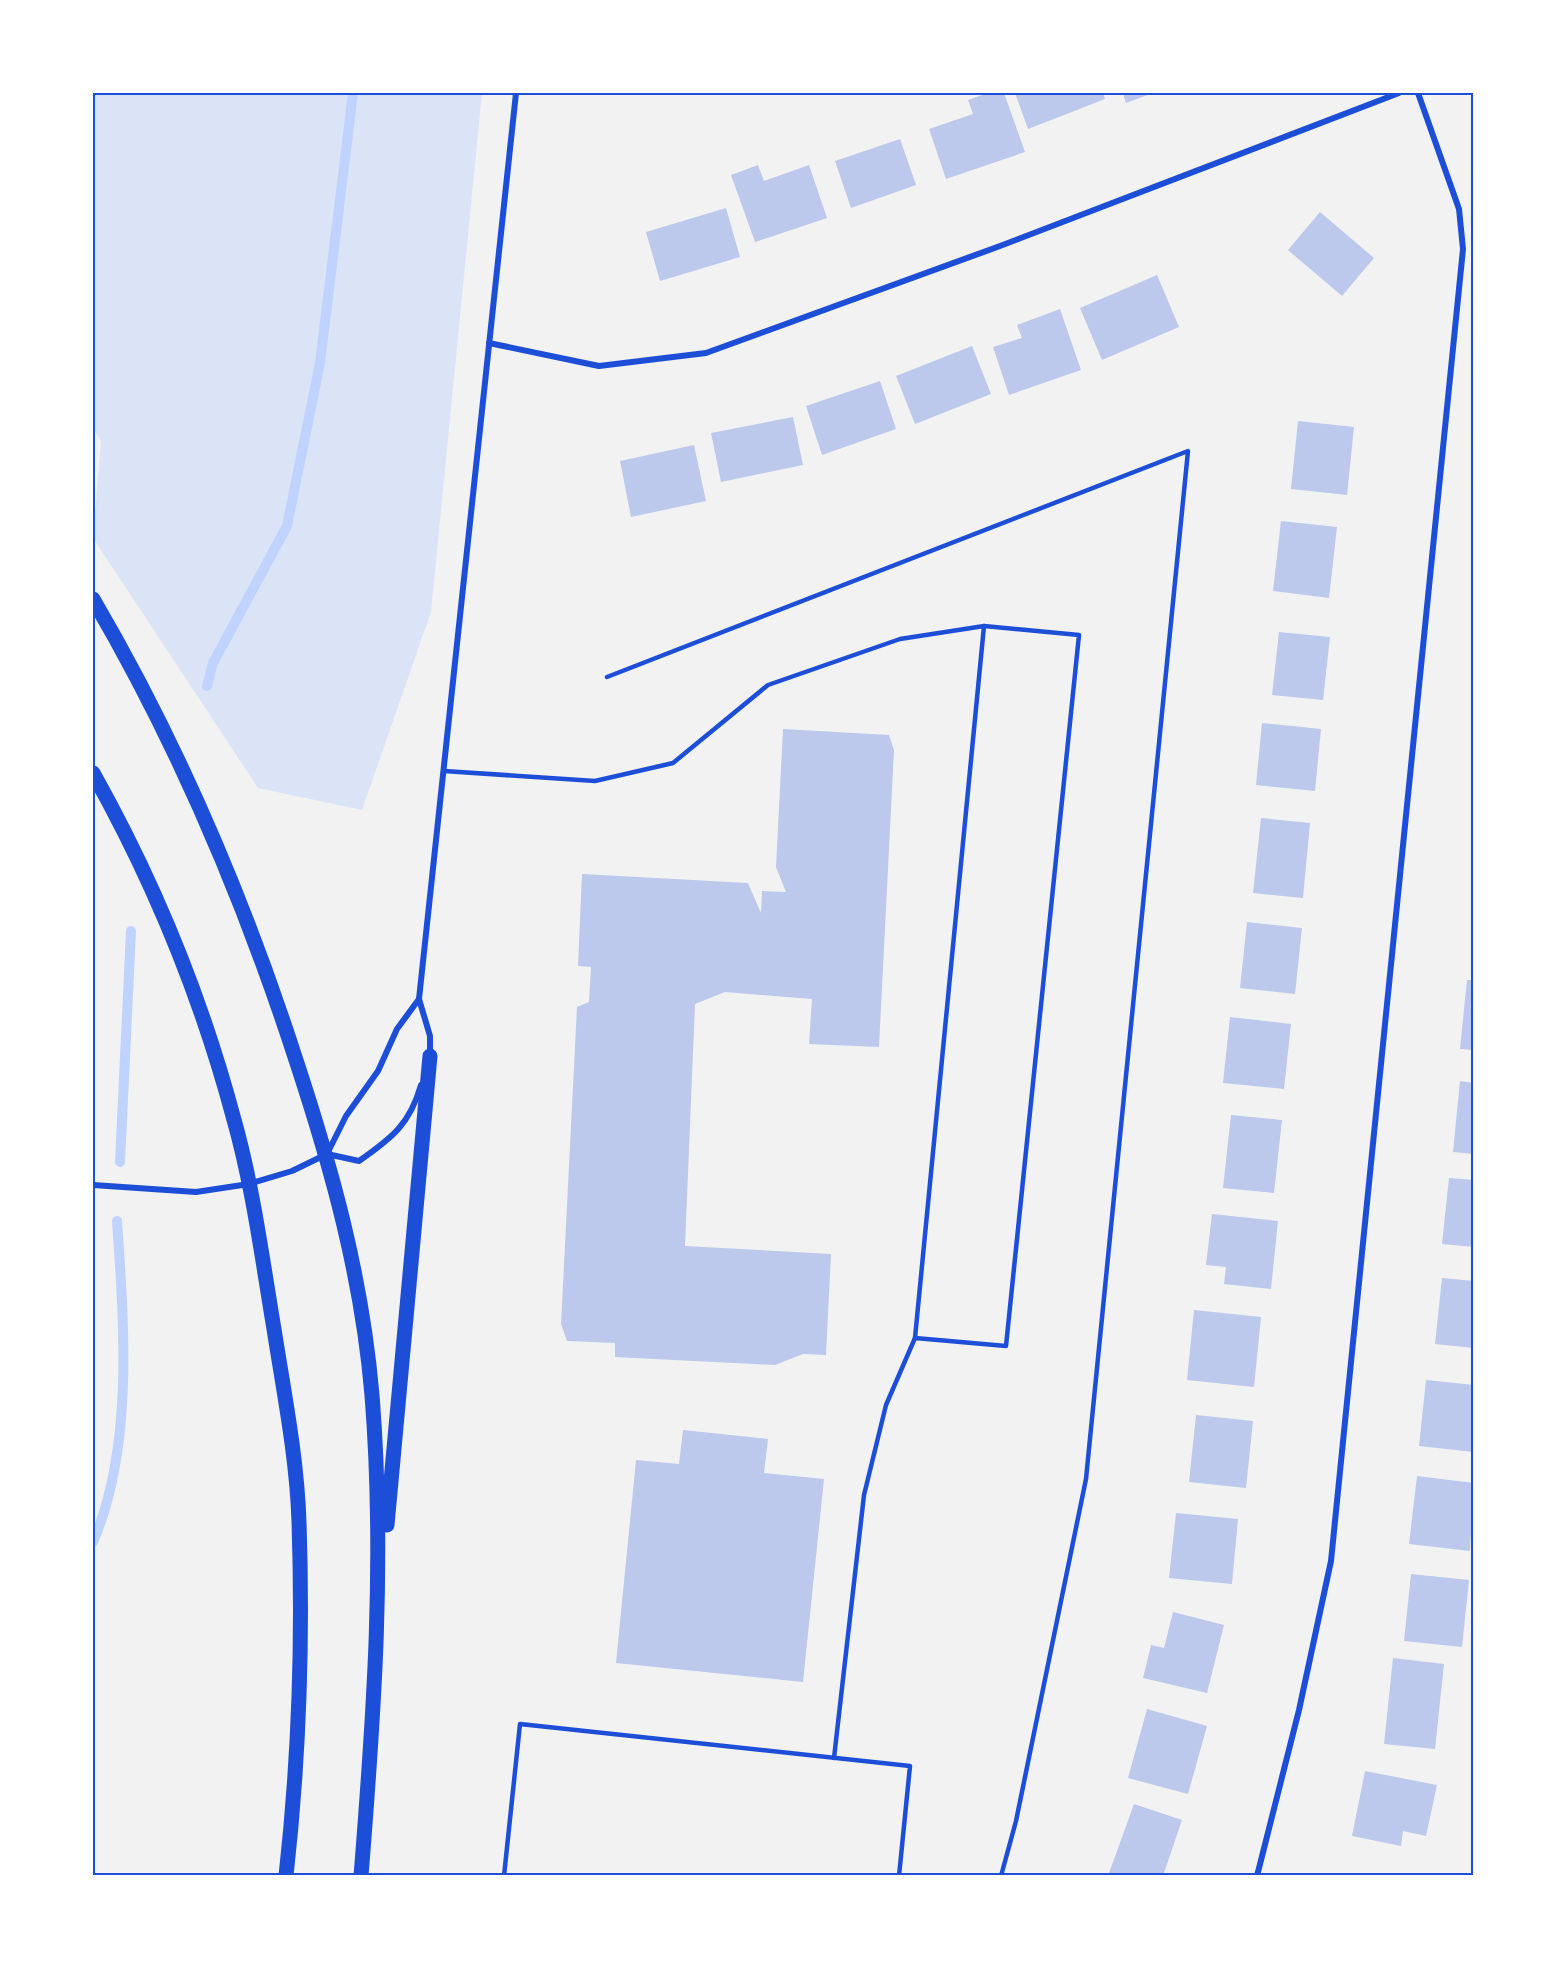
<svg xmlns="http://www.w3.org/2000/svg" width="1567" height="1969" viewBox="0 0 1567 1969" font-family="Barlow,sans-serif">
<rect width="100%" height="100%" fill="#f2f2f2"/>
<polygon fill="#dbe4f7" points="93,93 482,93 431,612 362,810 258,788 93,538 101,441 93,428"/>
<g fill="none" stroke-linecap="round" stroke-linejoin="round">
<g stroke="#bfd3fe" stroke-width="10">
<polyline points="207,686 213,663 287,526 320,363 353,93"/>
<polyline points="120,1162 131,931"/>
<path d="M 93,1542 C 134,1447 124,1323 117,1221"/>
</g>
</g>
<g fill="#bdc9ec">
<polygon points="988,93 1004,93 1025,152 946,179 929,129 973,114 968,100"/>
<polygon points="1015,93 1103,93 1105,99 1028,129"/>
<polygon points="1123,93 1153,93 1126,103"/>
<polygon points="900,139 916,185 851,208 835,161"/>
<polygon points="758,165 764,181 809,165 827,218 755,242 731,175"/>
<polygon points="726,208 740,257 660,281 646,232"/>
<polygon points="1320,212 1374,258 1342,296 1288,250"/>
<polygon points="1157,275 1179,327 1102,360 1080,308"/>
<polygon points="1060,309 1081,370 1009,395 993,347 1022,338 1017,325"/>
<polygon points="972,346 991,394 915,424 896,376"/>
<polygon points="880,381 896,429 822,455 806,406"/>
<polygon points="793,417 803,465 721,482 711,433"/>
<polygon points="1298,421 1354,427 1347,495 1291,489"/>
<polygon points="694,445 706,501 631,517 620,461"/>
<polygon points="1281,521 1337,527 1329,598 1273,591"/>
<polygon points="1279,632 1330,637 1323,700 1272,695"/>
<polygon points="1262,723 1321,729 1315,791 1256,785"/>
<polygon points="783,729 889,735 894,750 879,1047 809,1044 812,999 725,992 695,1004 685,1246 831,1254 826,1355 803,1354 775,1365 615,1357 615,1343 567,1341 561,1324 577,1007 589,1002 591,967 578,966 582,874 748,883 761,913 762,891 786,892 776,867"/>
<polygon points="1261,818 1310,823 1303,898 1253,893"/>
<polygon points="1247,922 1302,928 1295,994 1240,988"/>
<polygon points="1467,980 1474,980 1474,1050 1460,1049"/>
<polygon points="1230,1017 1291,1024 1284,1089 1223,1083"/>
<polygon points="1460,1081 1474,1083 1474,1154 1453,1152"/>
<polygon points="1231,1115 1282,1120 1274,1193 1223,1188"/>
<polygon points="1449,1178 1474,1180 1474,1247 1442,1244"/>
<polygon points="1212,1214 1278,1221 1271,1289 1224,1284 1226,1267 1206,1265"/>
<polygon points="1442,1278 1474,1281 1474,1348 1435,1344"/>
<polygon points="1194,1310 1261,1317 1254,1387 1187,1380"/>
<polygon points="1426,1380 1474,1385 1474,1452 1419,1446"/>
<polygon points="1196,1415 1253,1421 1246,1488 1189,1482"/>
<polygon points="683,1430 768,1439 764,1473 824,1479 803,1682 616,1663 636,1460 679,1464"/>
<polygon points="1417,1476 1474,1483 1470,1551 1409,1544"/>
<polygon points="1176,1513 1238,1519 1232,1584 1169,1578"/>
<polygon points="1411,1574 1469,1580 1462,1647 1404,1641"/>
<polygon points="1173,1612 1224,1625 1207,1693 1143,1678 1151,1645 1164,1648"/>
<polygon points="1393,1658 1444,1664 1435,1749 1384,1744"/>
<polygon points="1147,1709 1207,1726 1188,1794 1128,1778"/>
<polygon points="1365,1771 1437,1785 1426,1836 1403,1831 1401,1846 1352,1836"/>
<polygon points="1134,1804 1182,1820 1163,1876 1118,1876 1109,1873"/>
</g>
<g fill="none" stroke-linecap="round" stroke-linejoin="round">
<g stroke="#1d4ed8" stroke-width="4.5">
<polyline points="607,677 1188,451 1086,1479 1016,1821 1001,1876"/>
<polyline points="444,771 595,781 673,763 768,685 900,639 984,626 1079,635 1006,1346 915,1338 886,1405 864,1495 834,1758"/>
<polyline points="915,1338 984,626"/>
<polyline points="504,1876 520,1724 910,1766 899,1876"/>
</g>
<g stroke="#1d4ed8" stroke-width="6">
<polyline points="489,343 599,366 706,353 1000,246 1399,93"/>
<polyline points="430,1055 430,1036 419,999 516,93"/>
<path d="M 327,1154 L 359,1161 C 392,1138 410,1124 421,1085"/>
<polyline points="93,1185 196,1192 249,1184 292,1171 327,1154 346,1116 378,1071 397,1029 419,999"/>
<polyline points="1257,1876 1299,1710 1331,1561 1463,249 1459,209 1418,93"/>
</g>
<g stroke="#1d4ed8" stroke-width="15">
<path d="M 93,599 C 178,744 243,897 295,1057 C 332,1169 362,1277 372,1395 C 385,1559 374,1713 361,1876"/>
<path d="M 93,773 C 153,880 201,997 233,1116 C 253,1186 262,1258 274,1329 C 284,1393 297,1458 299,1522 C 303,1640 299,1759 286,1876"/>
<polyline points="387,1525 430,1056"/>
</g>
</g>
<rect width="1567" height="1969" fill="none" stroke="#ffffff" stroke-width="189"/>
<rect x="94" y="94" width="1378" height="1780" fill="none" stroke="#1d4ed8" stroke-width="2"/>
</svg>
